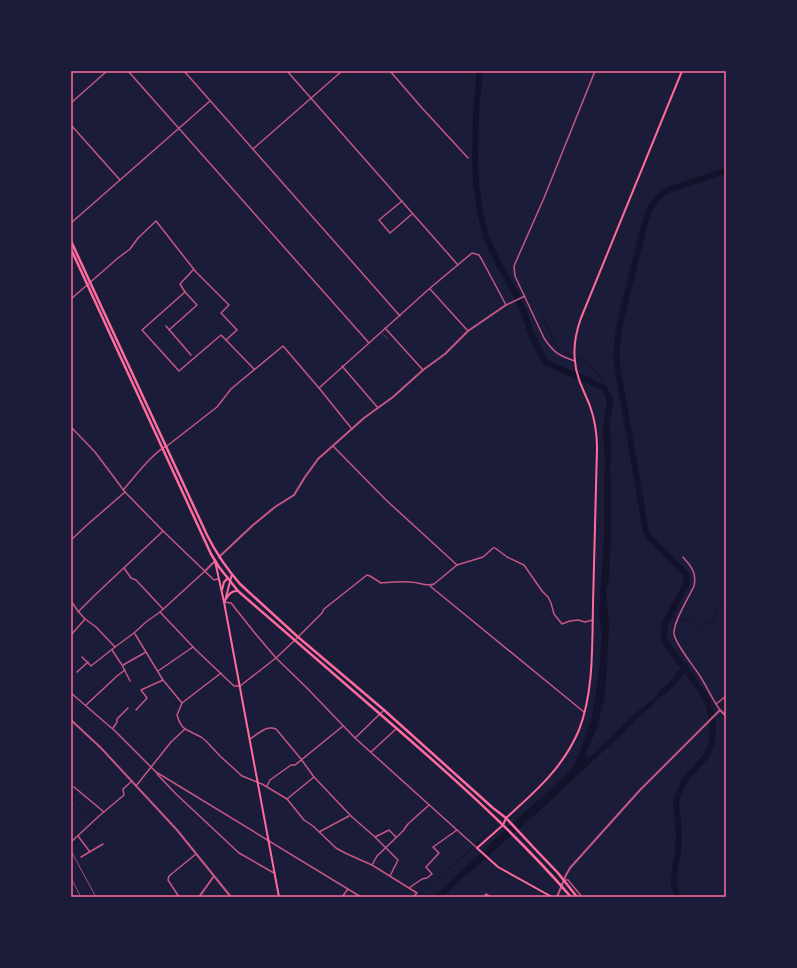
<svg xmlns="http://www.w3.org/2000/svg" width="797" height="968" viewBox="0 0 797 968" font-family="'Work Sans',sans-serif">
<rect width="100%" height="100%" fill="#1b1b3a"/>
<polygon fill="#12122b" points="609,408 611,454 610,470 611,490 611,529 609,578 606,590 609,625 605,696 597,728 587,751 586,757 589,758 637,712 650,702 678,675 652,706 637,718 624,732 536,814 454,886 443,897 434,897 472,861 486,850 491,843 566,775 576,762 592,718 600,663 602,635 599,616 604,536 604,483 605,460 603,429 605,414"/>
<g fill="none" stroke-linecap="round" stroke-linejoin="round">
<g stroke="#12122b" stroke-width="1">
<path d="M 542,315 C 547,323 554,347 561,351 C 567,355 575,356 581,360 C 590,365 604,377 604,388"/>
<polyline points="726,494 726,495"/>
<polyline points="669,616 690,621 699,631 715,618 715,611 726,600"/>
<polyline points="709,706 709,707 726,705"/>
<polyline points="71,798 90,814 98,825 71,848"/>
<polyline points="505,813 509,809"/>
<polyline points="418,897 433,882 477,844 497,824"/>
</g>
<g stroke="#12122b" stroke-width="6">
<polyline points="480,71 476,112 475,159 476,183 480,211 486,237 499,265 516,294 518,301 524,312 531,334 541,354 547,363 569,373 583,378 604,388 610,399 608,417"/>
<polyline points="660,694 667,689 685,668"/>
<path d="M 677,897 L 674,884 L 675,867 L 678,855 L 679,835 L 676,801 L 684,781 L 707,755 L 712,741 L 713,727 L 713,723 L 707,699 L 685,668 L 679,661 L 666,643 L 664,637 L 665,623 L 687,583 C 687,579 687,576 685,573 C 682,569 678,566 674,562 C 665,553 654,543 646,532 L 617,364 C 615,333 625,303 632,274 C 638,252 642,229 650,208 C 655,200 661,194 670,189 L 726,171"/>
</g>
<polyline stroke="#c65784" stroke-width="0.5" points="382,333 388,339"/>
<g stroke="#c65784" stroke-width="1.5">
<polyline points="128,71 369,343"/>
<polyline points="184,71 400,316"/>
<polyline points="287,71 458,265"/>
<polyline points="390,71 422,108 468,158"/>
<polyline points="71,103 107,71"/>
<polyline points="71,125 120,180"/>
<polyline points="253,149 342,71"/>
<polyline points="402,201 379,220 390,233 412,214"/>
<polyline points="71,223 210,101"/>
<polyline points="193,270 180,284 185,292 142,330 179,371 221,335 226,340"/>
<polyline points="430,289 468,331"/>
<polyline points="71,299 118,258 130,249 138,238 156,221 196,272 229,305 221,313 237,330 226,340 254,369"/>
<polyline points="166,326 191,355"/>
<polyline points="385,328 423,370"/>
<polyline points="169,330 197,305 185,292"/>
<path d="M 575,361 C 559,356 553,352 544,338 L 515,276 L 514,266 L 544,198 L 595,71"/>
<polyline points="342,366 378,408"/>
<polyline points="71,427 95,452 125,492 163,531 214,580 218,579"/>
<polyline points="352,429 319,388 429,289 472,253 479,255 482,260 506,305 525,296"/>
<polyline points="333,446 386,500 457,565"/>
<path d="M 123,490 C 133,479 154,451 167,446 L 217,407 L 231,389 L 283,346 L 319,388"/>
<polyline points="71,540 87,525 125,492"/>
<path d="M 683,557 C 691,566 697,573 694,586 C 689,597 673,622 674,634 C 676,645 693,665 700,676 C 707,687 712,699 720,710"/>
<polyline points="124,568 131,578 136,580 163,609"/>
<polyline points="430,586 584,712"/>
<polyline points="71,601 78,611 85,619 96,627 115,647 134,633 146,622 160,612 205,571"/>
<polyline points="224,602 231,603 254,632 276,658 306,687 355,738 477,848"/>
<polyline points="78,612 95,595 163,531"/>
<path d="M 160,612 L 196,650 L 234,686 L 240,686 L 276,658 L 295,640 L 322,613 L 324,609 L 367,575 L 370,576 L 381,583 C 391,582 400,581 410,582 C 418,582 427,587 434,584 L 457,565 L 483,557 L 493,548 L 495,548 L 507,557 L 524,565 L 542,591 L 548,597 L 551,603 L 554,614 L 562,624 L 570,621 L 578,620 L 585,622 L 593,620"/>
<polyline points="135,634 163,680 182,703"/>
<polyline points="71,635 85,619"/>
<polyline points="112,650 122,665"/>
<polyline points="82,657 91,666 115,647"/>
<polyline points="158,671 193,647"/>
<polyline points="77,672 88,662"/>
<polyline points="221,673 182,703 177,715 179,721 182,726 185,729 201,737 206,741 220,756 242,776 262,784 287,799 304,820 313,826 336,848 345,853 372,865 417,893 413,897"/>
<polyline points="130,681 123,667 123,665 146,652"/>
<polyline points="71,693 115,731 156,772 361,897"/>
<polyline points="716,704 726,696"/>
<polyline points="86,705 117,676 125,670"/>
<polyline points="136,710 147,698 141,690 163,680"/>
<polyline points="113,728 117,722 117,719 128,708"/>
<polyline points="355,738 384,710"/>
<path d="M 250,739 C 258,734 266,725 276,729 L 301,759 L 314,777 L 352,817 L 375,837 L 398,860 L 390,876"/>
<polyline points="371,752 396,729"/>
<polyline points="157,774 176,794 239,853 274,873"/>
<polyline points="136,786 171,742 185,729"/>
<polyline points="267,786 270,780 291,765 295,765 343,726"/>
<polyline points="74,787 104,812"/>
<polyline points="287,799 314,777"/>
<polyline points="319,832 349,816"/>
<polyline points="78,836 90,852"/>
<polyline points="375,837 389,830 396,837"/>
<polyline points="71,842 99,816 124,795 123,789 132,781"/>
<polyline points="81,857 103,844"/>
<polyline points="372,865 377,856 403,831 408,824 429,805"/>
<polyline points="564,880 568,880 582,897"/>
<polyline points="409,888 422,879 427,878 432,874 426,867 439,853 433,847 457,830"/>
<polyline points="179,897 168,880 169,876 196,854"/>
<polyline points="342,897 348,889"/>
<polyline points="484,897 486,894 491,897"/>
</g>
<g stroke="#c65784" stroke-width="2">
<polyline points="219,557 253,525 275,507 294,495 305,477 318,459 364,418 393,397 423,370 445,354 468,331 506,305"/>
<polyline points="205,571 215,561"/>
<polyline points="71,720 101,748 177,830 231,897"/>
<polyline points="199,897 214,876"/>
<polyline points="557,897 566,875 570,868 640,790 720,710 726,716"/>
</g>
<g stroke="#ff6b9d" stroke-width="2">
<polyline points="215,561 224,602 279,897"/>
<polyline points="222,590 224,582 228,578"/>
<path d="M 226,599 C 229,594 231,591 237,591"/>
<polyline points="225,601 232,574"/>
<path d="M 552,897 L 498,867 L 477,848 L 503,825 L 506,818 C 535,792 563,768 579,730 C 594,691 592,645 593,604 C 594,552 596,500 597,448 C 597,433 595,420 590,406 C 584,391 576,377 575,361 C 573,346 576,332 581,318 L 682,71"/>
</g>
<g stroke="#ff6b9d" stroke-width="2.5">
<path d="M 71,241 L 207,535 C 216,553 227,569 240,584 L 298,637 L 384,710 L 493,808 L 506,818 L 535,849 L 558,873 L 577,897"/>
<path d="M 71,249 L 211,554 L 219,567 L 238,591 C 286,632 333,673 380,714 C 447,772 513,830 571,897"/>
</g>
<g stroke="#a44b75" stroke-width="1">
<polyline points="71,851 96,897"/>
<polyline points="71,878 81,897"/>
</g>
</g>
<rect width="797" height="968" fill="none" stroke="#1b1b3a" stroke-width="144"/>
<rect x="72" y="72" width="653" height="824" fill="none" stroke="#ff6b9d" stroke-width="1.5"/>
</svg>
